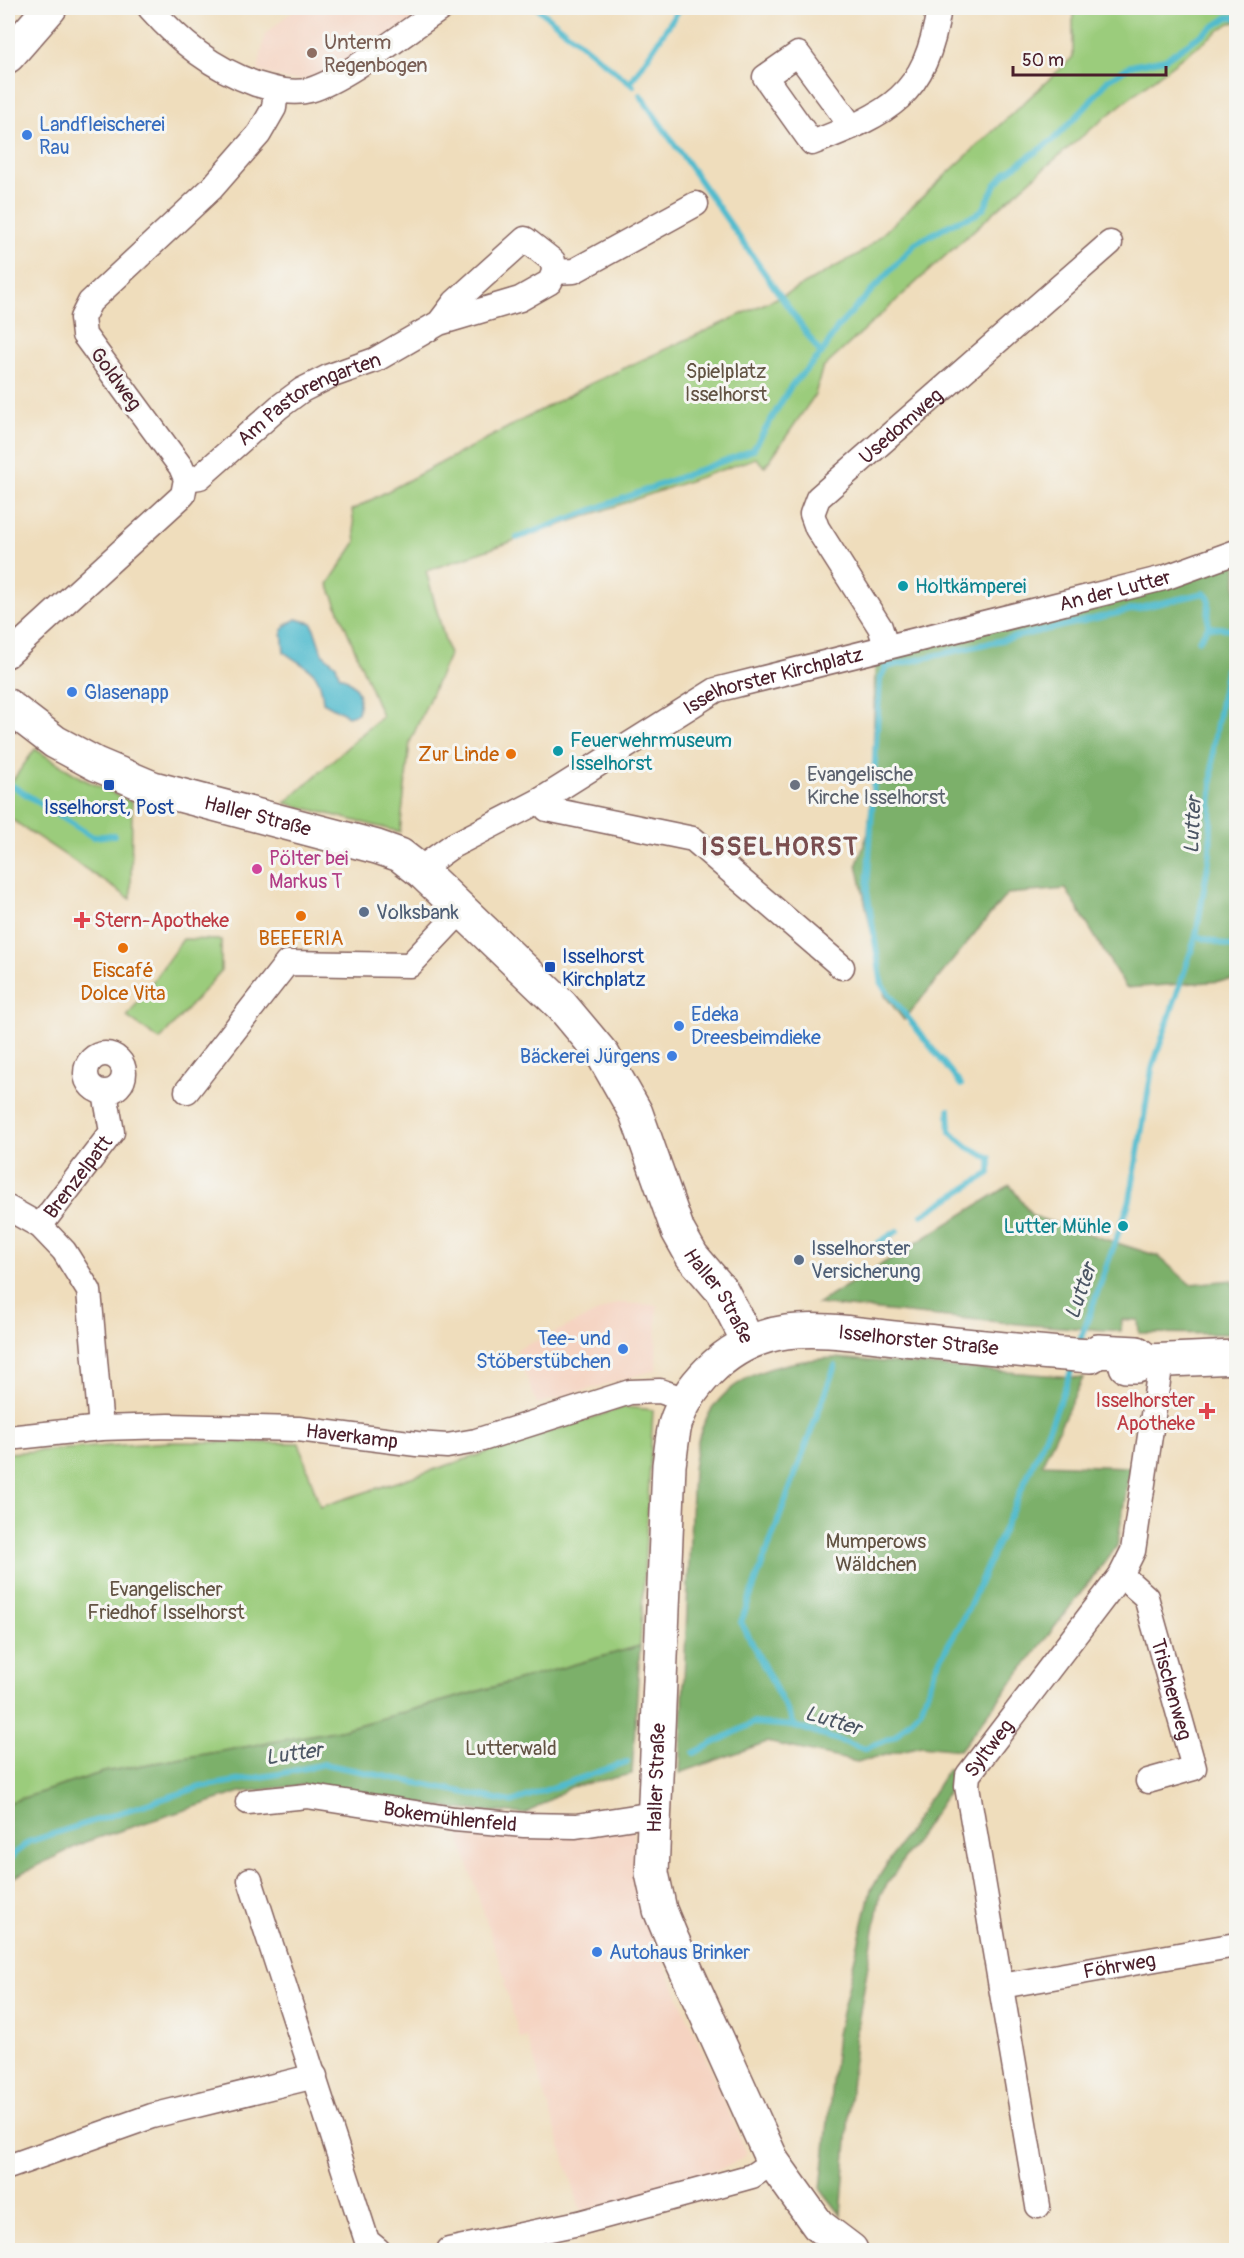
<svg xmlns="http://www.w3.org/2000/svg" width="1244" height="2258" viewBox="0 0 1244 2258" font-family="Pangolin,sans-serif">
<rect width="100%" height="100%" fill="#f6f6f2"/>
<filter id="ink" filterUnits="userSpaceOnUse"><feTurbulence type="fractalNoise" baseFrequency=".0167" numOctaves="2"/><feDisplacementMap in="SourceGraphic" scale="12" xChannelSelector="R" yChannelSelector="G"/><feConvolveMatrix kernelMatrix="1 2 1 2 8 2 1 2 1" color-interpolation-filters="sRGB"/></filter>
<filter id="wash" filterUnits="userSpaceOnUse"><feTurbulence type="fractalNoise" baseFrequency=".008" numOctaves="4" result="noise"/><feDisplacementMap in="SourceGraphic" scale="24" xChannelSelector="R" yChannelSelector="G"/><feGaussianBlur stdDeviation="1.35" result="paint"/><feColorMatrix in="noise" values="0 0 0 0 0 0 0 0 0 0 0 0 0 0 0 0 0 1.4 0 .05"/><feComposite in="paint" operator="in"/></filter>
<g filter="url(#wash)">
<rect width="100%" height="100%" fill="#efddbc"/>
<g fill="#f5d3c1">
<polygon points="296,8 432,8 328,75 309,80 289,80 258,71 265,34"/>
<polygon points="618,1303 657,1305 656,1370 537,1404 516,1350"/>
<polygon points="633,1825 636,1873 643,1915 747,2154 729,2166 581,2212 527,2037 520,2039 504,1983 506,1982 456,1827"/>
</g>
<g fill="#9bcc7b" stroke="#727653" stroke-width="1.5">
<path d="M 1073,8 L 1236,8 L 1236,22 L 1230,23 C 1084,125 953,248 822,369 L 815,395 L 765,467 L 756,458 L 426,571 L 449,655 L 410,742 L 400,832 L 285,803 L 382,716 L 328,584 L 356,542 L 352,510 L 590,384 L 790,292 L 864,251 L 1073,57 Z"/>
<polygon points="35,749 81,778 132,802 131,899 8,817 8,787"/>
<polygon points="183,939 221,940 221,971 160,1040 127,1017"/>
<polygon points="625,1407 653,1410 640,1646 340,1730 104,1772 8,1803 8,1453 170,1442 299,1443 320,1507"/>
</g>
<g fill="#7cb06b" stroke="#63684b" stroke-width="1.5">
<polygon points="1236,561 1236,980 1126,988 1066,889 1007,894 904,1020 885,996 857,864 868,833 873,770 875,661"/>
<polygon points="1010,1185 1032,1216 1158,1256 1190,1284 1233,1280 1236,1334 1139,1333 1138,1320 1122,1320 1121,1331 1029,1325 817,1304"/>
<path d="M 835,1358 L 1083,1378 L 1042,1464 L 1130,1467 L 1117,1546 L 960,1750 L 921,1746 L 857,1762 L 767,1742 L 680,1773 L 693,1469 C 695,1458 696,1447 699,1437 C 717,1375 779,1361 835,1358 Z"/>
<polygon points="640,1646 632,1774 571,1787 526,1814 454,1809 304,1785 241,1792 85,1842 8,1880 8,1803 104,1772 340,1730"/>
<polygon points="948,1769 959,1776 880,1895 855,2040 841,2215 821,2189 837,2034 871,1889"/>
</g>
<path fill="#51bbce" stroke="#4e6d7c" stroke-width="1.5" d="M 296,619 L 312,623 L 322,653 L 336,665 L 339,675 C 357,684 362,693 358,713 L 348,716 L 323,702 C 320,666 308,671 284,652 L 282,631 L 286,625 Z"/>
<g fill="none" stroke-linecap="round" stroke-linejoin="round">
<g stroke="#51bbce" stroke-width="6">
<polyline points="537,8 633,86"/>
<polyline points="631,82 680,8"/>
<polyline points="640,95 821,354"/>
<polyline points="517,538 753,450 791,386 821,354 838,327 916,243 955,222 975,215 984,208 995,185 1007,172 1053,140 1085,108 1108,80 1130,66 1165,59 1228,17 1236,17"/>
<polyline points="1208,627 1233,629"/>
<polyline points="8,783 93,837 114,835"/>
<polyline points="1196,936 1236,948"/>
<polyline points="961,1085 882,985 867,891 880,678 886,667 1204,593 1209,598 1208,627 1199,640"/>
<polyline points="922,1215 990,1173 990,1158 968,1147 950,1132 949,1110"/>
<polyline points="878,1243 897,1231"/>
<polyline points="1079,1344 1130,1200 1152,1069 1196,936 1210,853 1213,748 1236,613"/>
<polyline points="795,1726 741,1622 835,1366"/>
<polyline points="694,1753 753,1723 795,1726 865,1749 895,1736 921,1709 937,1665 968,1609 1053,1419 1073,1366"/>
<polyline points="8,1860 28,1842 200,1787 279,1774 324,1764 511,1802 627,1762"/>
</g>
</g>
</g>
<g filter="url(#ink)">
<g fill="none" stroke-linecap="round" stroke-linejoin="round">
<defs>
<g id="street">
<path d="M 150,8 C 181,43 212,68 256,84 C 273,89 292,95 310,90 C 347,79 408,30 442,8"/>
<path d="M 852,127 L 798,54 L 765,77 L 812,143 C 889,113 926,97 939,8"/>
<polyline points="554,272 574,271 696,204"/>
<path id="s1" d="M 186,479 L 200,477 L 279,407 L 302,390 L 330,376 L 375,360 L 439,323 L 520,299 L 550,282 L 554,272 L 553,261 L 525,239 L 455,302 L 439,323"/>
<path id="s2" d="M 886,646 L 880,627 L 817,528 L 812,514 L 818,498 L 1110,243"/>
<polyline points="8,655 183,495 186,479 181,467 84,335 82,318 90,302 211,189 259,134 274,108 276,90"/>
<polyline points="541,800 547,809 693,839 842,967"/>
<path id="s3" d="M 422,872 L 431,861 L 452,846 L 541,800 L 716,690 L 1164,578 L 1236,552"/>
<circle cx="105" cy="1073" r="19"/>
<polyline points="187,1091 287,963 410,965 461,911"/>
<polyline points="8,1208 40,1226 64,1251 89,1291 101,1428"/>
<path id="s4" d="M 40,1226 L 112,1132 L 105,1093"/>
<path id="s5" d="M 8,1438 L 101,1428 L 169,1426 L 298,1429 L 417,1444 L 447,1446 L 476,1441 L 630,1392 L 660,1391 L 686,1400"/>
<path id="s6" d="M 1121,1575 L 1146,1597 L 1194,1768 L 1148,1781"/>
<path id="s7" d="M 248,1802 L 307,1796 L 454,1819 L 524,1825 L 576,1826 L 654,1814"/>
<polyline points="250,1880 367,2241 378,2250"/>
<path id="s8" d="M 1001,1986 L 1236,1945"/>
<polyline points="8,2167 152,2116 315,2076"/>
<path id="s9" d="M 1038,2206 L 967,1786 L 968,1775 L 1121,1575 L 1133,1551 L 1161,1361"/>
<polyline points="449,2250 579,2223 734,2181 752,2176 773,2162"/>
</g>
<g id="secondary">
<polyline points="8,56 50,8"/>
<path id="s10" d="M 8,706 L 55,742 L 96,764 L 153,788 L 377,847 L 400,855 L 422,872 L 562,1006 L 603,1055 L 636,1113 L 678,1231 L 692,1256 L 722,1291 L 748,1341"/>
<polyline points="1126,1366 1137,1366 1147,1361 1236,1357"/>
<path id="s11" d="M 851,2250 L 818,2225 L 773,2162 L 672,1939 L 660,1910 L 652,1873 L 669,1465 C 671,1452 672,1438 675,1425 C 681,1405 694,1386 709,1371 C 767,1313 831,1332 905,1339 C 967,1345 1029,1352 1091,1356 L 1098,1351 L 1137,1353 L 1147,1361"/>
</g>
</defs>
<use href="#street" stroke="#84625e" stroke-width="27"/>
<use href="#secondary" stroke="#84625e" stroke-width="36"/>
<use href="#street" stroke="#fff" stroke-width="24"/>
<use href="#secondary" stroke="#fff" stroke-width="33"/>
</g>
</g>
<circle fill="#8d6e63" stroke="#f6f6f2" stroke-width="2" cx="312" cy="53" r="6"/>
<g fill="#3f7fe0" stroke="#f6f6f2" stroke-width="2">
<circle cx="27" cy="135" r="6"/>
<circle cx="72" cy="692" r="6"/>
<circle cx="679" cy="1026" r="6"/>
<circle cx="672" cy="1056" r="6"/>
<circle cx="623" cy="1349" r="6"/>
<circle cx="597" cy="1952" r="6"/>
</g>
<g fill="#0f9aa8" stroke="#f6f6f2" stroke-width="2">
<circle cx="903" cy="586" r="6"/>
<circle cx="558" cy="751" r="6"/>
<circle cx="1123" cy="1226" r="6"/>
</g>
<g fill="#e8710a" stroke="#f6f6f2" stroke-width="2">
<circle cx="511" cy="754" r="6"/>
<circle cx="301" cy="916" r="6"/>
<circle cx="123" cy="948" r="6"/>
</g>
<g fill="#1a4fb4" stroke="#f6f6f2" stroke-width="2">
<rect x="103" y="779" width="12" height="12" rx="3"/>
<rect x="544" y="961" width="12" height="12" rx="3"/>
</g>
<circle fill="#6b7280" stroke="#f6f6f2" stroke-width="2" cx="795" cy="785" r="6"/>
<circle fill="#d1479c" stroke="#f6f6f2" stroke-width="2" cx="257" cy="869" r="6"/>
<g fill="#5c6f8a" stroke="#f6f6f2" stroke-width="2">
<circle cx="364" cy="912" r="6"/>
<circle cx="799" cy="1260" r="6"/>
</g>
<g fill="#e0444e" stroke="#f6f6f2" stroke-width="2">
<path d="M79 911h6v6h6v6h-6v6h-6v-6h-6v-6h6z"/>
<path d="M1204 1402h6v6h6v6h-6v6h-6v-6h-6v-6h6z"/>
</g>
<g text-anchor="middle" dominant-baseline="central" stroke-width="6" stroke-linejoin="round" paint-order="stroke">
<g font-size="20" fill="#785e54" stroke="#f6f6f2" text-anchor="start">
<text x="324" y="42">Unterm<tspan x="324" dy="23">Regenbogen</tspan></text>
</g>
<g font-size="20" fill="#366cbe" stroke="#f6f6f2" text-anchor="start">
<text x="39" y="124">Landfleischerei<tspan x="39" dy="23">Rau</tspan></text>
<text x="84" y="692">Glasenapp</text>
<text x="691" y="1014">Edeka<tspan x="691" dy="23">Dreesbeimdieke</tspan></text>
<text x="660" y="1056" text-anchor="end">Bäckerei Jürgens</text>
<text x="611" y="1338" text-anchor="end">Tee- und<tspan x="611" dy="23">Stöberstübchen</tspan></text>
<text x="609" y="1952">Autohaus Brinker</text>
</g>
<g font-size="20" fill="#625343" stroke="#f6f6f2">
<text x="726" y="371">Spielplatz<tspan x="726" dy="23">Isselhorst</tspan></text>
<text x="876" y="1541">Mumperows<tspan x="876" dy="23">Wäldchen</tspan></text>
<text x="166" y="1589">Evangelischer<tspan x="166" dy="23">Friedhof Isselhorst</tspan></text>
<text x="511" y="1748">Lutterwald</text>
</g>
<g font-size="20" fill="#4a1f2b" stroke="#f6f6f2">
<text transform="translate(116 379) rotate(54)">Goldweg</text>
<text stroke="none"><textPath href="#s1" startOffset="150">Am Pastorengarten</textPath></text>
<text stroke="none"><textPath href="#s2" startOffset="279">Usedomweg</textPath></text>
<text stroke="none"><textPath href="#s3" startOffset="758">An der Lutter</textPath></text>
<text stroke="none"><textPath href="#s3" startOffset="404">Isselhorster Kirchplatz</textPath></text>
<text stroke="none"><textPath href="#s10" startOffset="276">Haller Straße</textPath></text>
<text stroke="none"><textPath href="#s4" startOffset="62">Brenzelpatt</textPath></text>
<text stroke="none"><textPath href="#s10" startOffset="978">Haller Straße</textPath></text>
<text stroke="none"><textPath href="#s11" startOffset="1167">Isselhorster Straße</textPath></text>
<text stroke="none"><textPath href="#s5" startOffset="345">Haverkamp</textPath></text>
<text stroke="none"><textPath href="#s6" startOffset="129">Trischenweg</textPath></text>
<text stroke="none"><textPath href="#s9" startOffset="471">Syltweg</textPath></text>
<text stroke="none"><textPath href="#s11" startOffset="528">Haller Straße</textPath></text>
<text stroke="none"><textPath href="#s7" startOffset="204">Bokemühlenfeld</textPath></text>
<text stroke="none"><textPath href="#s8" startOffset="120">Föhrweg</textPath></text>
</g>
<g font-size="20" fill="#0d838f" stroke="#f6f6f2" text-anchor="start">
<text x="915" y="586">Holtkämperei</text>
<text x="570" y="740">Feuerwehrmuseum<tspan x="570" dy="23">Isselhorst</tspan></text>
<text x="1111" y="1226" text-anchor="end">Lutter Mühle</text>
</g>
<g font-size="20" fill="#c56008" stroke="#f6f6f2">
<text x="499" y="754" text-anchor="end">Zur Linde</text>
<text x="301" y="938">BEEFERIA</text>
<text x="123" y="970">Eiscafé<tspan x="123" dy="23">Dolce Vita</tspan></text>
</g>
<g font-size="20" fill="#5b616d" stroke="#f6f6f2" text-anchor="start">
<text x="807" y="774">Evangelische<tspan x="807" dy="23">Kirche Isselhorst</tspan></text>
</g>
<g font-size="20" fill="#164399" stroke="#f6f6f2">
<text x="109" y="807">Isselhorst, Post</text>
<text x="562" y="956" text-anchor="start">Isselhorst<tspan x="562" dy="23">Kirchplatz</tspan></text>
</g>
<g font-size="20" fill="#b23c85" stroke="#f6f6f2" text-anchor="start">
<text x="269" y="858">Pölter bei<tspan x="269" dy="23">Markus T</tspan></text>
</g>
<g font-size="20" fill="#4e5e75" stroke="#f6f6f2" text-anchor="start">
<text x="376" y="912">Volksbank</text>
<text x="811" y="1248">Isselhorster<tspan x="811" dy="23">Versicherung</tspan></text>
</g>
<g font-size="20" fill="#be3a42" stroke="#f6f6f2" text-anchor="start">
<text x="94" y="920">Stern-Apotheke</text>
<text x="1195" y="1400" text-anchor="end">Isselhorster<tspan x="1195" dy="23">Apotheke</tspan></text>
</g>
<g font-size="21" font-style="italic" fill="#4c5664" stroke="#f6f6f2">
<text transform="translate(1193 825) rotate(-87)">Lutter</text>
<text transform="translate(1081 1291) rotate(-71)">Lutter</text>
<text transform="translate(833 1721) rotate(17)">Lutter</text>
<text transform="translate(294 1754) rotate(-8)">Lutter</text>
</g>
<g font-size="26" font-weight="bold" letter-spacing="1.5" fill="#7a4e4f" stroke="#f6f6f2">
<text x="780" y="847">ISSELHORST</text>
</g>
</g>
<rect width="1244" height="2258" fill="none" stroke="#f6f6f2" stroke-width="30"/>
<path d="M1013 66v9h153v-9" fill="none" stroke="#4a1f2b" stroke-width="3"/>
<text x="1022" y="66" font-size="18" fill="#4a1f2b" stroke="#f6f6f2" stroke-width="4.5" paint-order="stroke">50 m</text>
</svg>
